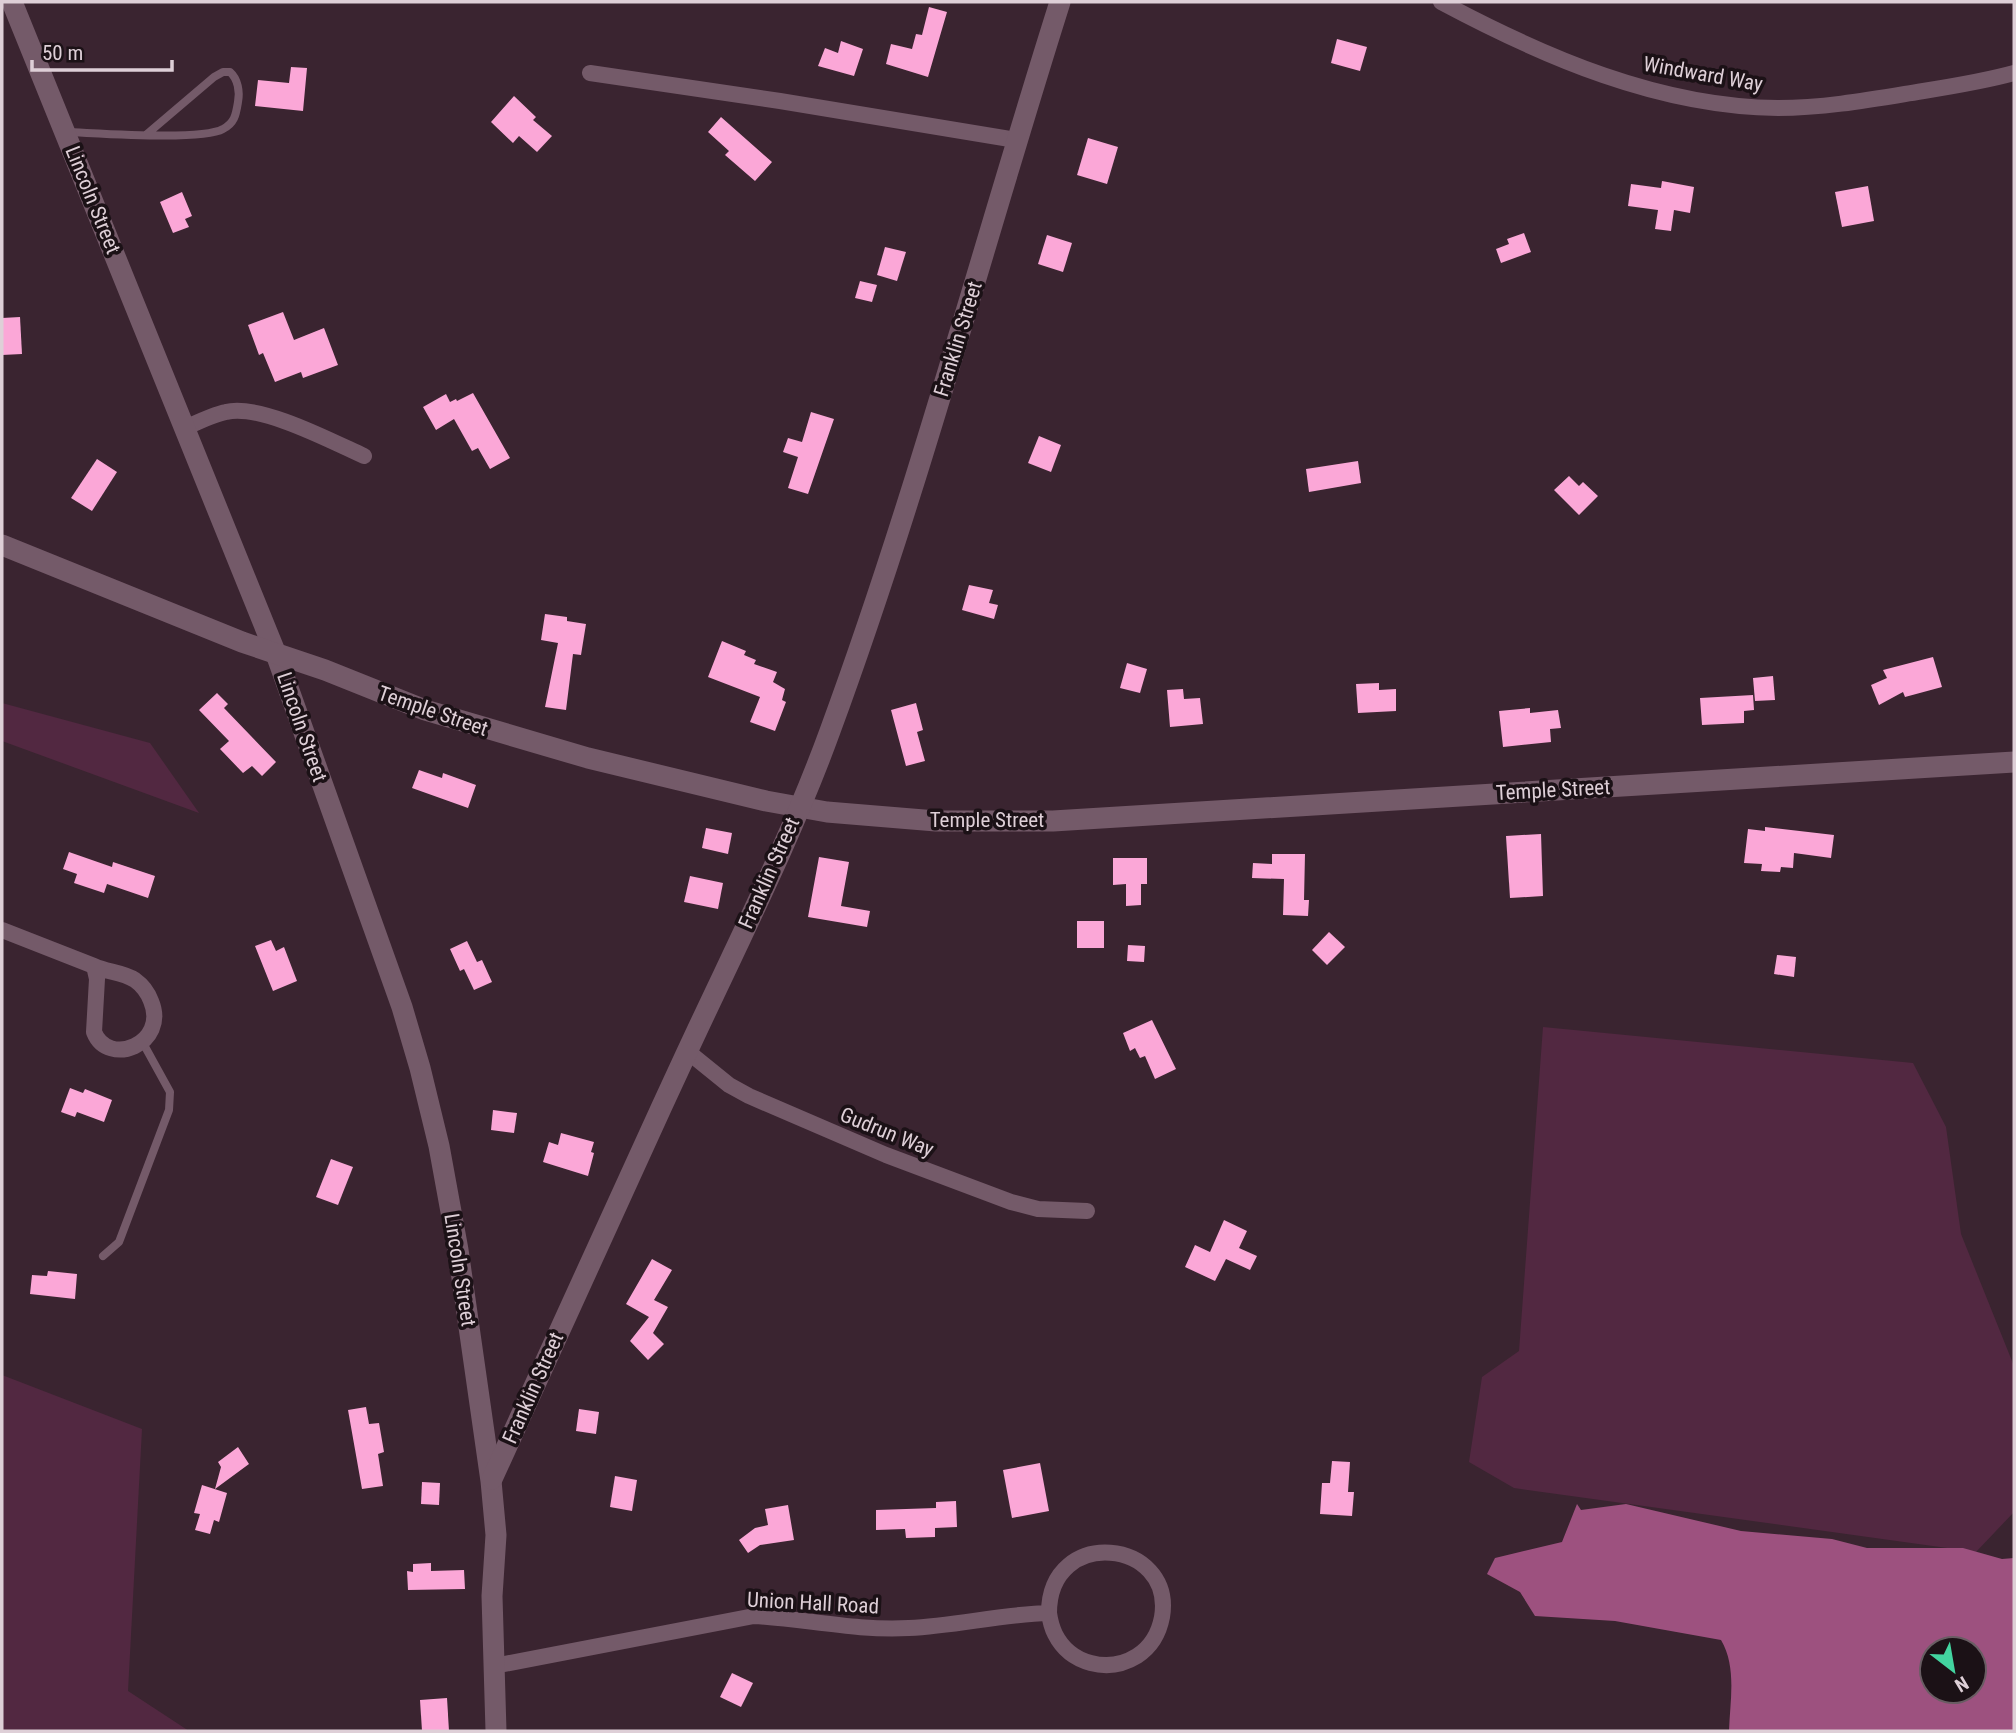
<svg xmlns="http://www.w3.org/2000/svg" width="2016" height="1733" viewBox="0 0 2016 1733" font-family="'Roboto Condensed',sans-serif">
<rect width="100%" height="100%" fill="#3a2430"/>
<g fill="#522841">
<polygon points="2,703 150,743 199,813 2,741"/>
<polygon points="1543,1027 1913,1063 1946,1127 1961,1234 2014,1366 2014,1512 1976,1552 1514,1488 1469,1462 1482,1377 1519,1351"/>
<polygon points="2,1375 142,1429 128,1691 189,1731 2,1731"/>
</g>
<path fill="#9d517f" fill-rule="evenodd" d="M 1577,1504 L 1581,1510 L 1626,1504 L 1741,1531 L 1832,1539 L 1867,1548 L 1963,1548 L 2002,1559 L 2014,1558 L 2014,1731 L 1729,1731 C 1730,1701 1737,1667 1721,1640 L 1615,1621 L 1535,1616 L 1520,1592 L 1487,1574 L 1495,1558 L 1562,1542 ZM 1932,1649 L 1974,1649 L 1974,1691 L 1932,1691 Z"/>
<g fill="#fba7d7">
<polygon points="929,7 947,12 928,77 886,64 891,44 912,49 916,34 922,35"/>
<polygon points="1337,39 1367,47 1360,71 1331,63"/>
<polygon points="841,41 863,49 854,76 818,66 825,48 838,53"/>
<polygon points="291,67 307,68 303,111 255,106 258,80 289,83"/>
<polygon points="514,96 536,117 533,120 552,136 537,152 519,136 513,143 491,122"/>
<polygon points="721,117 772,162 755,181 725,155 729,151 708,132"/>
<polygon points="1088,138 1118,147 1107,184 1077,175"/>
<polygon points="1662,181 1694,187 1690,213 1674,210 1671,231 1655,229 1658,210 1628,206 1631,184 1661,188"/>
<polygon points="1868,186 1874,221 1842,227 1835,192"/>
<polygon points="182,192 192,216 185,219 189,227 173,233 160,202"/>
<polygon points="1524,233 1531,252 1501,263 1496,249 1509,244 1507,239"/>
<polygon points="1047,235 1072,243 1063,272 1038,264"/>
<polygon points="885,247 906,252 897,281 877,275"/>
<polygon points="860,281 877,285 872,302 855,298"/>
<polygon points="283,312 294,340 324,328 338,365 303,378 301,372 275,382 263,353 259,355 248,325"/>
<polygon points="20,317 22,354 2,355 2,318"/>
<polygon points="473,393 510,458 490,469 478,448 472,451 454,419 436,430 423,407 446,394 450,402 456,399 457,401"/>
<polygon points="811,412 834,419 808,494 788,488 798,457 783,452 788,438 802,442"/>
<polygon points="1039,436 1061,445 1051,472 1028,463"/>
<polygon points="97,459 117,472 92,511 71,498"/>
<polygon points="1358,461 1361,483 1309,492 1306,469"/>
<polygon points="1569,476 1579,486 1583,482 1598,496 1579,515 1554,490"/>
<polygon points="969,585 993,590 989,603 998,605 994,619 962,610"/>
<polygon points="545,614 567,617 567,621 586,624 581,655 573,654 566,710 545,707 558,643 541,640"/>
<polygon points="722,641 746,651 744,655 756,660 754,664 777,672 773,682 785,689 782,700 786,702 775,731 750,722 760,697 708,677"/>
<polygon points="1933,657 1942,687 1905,697 1903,692 1879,705 1871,685 1887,678 1883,670"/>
<polygon points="1127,663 1147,669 1140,693 1120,688"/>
<polygon points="1773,676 1775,700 1755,701 1753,678"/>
<polygon points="1379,683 1379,690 1396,689 1396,711 1358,713 1356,684"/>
<polygon points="1183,689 1184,699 1200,698 1203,724 1170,727 1167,690"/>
<polygon points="217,693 228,704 224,708 276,762 262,776 252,766 243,773 220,749 229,741 199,710"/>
<polygon points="1753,695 1754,710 1744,711 1744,723 1702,725 1700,698"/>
<polygon points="916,703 923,730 917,732 925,761 906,766 891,710"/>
<polygon points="1530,708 1530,713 1558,710 1561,728 1550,729 1551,742 1503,747 1499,711"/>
<polygon points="419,770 442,778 443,773 476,785 468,808 412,788"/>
<polygon points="1765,827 1834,835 1831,858 1794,853 1793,868 1781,867 1780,872 1761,871 1762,864 1744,863 1748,829 1765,831"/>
<polygon points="706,828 732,833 728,854 702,848"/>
<polygon points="1541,834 1543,896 1510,898 1506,836"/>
<polygon points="69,852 112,867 113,862 155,876 148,898 107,884 104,893 74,883 77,874 63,869"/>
<polygon points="1272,854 1305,854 1304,900 1309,900 1308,916 1283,915 1284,879 1252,878 1253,863 1272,864"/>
<polygon points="819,857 849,862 841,906 870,911 867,927 808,917"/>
<polygon points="1113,858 1147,858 1147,884 1141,884 1141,905 1126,906 1126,884 1113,885"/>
<polygon points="690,876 723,883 718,909 684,902"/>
<rect x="1077" y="921" width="27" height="27"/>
<polygon points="1329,932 1345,947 1327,965 1312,950"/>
<polygon points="271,940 276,951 284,947 297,981 273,991 255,946"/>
<polygon points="467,941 477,962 482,960 492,982 474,990 464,969 460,971 450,949"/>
<polygon points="1128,945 1145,946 1144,962 1127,961"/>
<polygon points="1777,955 1796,957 1794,977 1774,974"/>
<polygon points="1152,1020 1176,1069 1155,1079 1145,1056 1140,1058 1135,1048 1130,1051 1123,1033"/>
<polygon points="70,1088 83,1093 85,1089 112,1100 104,1122 77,1112 75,1117 61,1112"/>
<polygon points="493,1110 517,1113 514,1133 491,1130"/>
<polygon points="561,1133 594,1142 591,1152 594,1153 588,1176 543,1162 549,1142 558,1145"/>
<polygon points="331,1159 353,1167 338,1205 316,1197"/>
<polygon points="1224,1220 1247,1231 1239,1248 1257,1256 1250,1270 1226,1259 1215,1281 1185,1267 1195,1245 1210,1252"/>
<polygon points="652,1259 672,1270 654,1300 668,1307 653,1333 664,1344 648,1360 630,1341 649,1317 626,1304"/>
<polygon points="48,1271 77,1274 75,1299 30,1294 32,1275 47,1276"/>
<polygon points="366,1407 369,1424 379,1423 384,1452 378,1454 383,1486 362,1489 348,1410"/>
<polygon points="579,1409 599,1412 596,1434 576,1431"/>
<polygon points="238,1447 249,1464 215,1489 221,1467 218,1462"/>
<polygon points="1332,1461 1350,1462 1348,1492 1354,1492 1352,1516 1320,1514 1322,1483 1330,1483"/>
<polygon points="1040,1463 1049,1511 1012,1518 1003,1470"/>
<polygon points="615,1476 637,1480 632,1511 610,1507"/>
<polygon points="422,1482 440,1483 439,1505 421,1504"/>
<polygon points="202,1485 227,1493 219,1522 214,1520 210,1534 195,1530 200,1514 194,1513"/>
<polygon points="956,1501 957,1527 935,1528 935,1537 906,1538 905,1529 876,1530 876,1510 936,1508 936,1502"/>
<polygon points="788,1505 794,1540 760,1545 748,1553 739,1540 755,1528 768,1525 765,1509"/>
<polygon points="431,1563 431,1571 464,1570 465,1589 408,1590 407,1571 413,1572 413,1564"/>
<polygon points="732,1673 753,1683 741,1707 720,1697"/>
<polygon points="447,1698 449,1731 422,1731 420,1700"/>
</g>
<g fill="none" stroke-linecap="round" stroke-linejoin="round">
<g stroke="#745a69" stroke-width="8">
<path d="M 66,132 C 96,133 202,141 223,129 C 235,123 236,114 238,102 C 240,92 238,79 230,72 L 223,72 L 214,77 L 147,134"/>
<polyline points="103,1256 119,1242 169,1110 170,1092 143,1043"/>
</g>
<g stroke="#745a69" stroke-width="16">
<path d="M 1441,2 C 1544,57 1659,107 1778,108 C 1820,108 1863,101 1905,94 C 1941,88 1978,83 2014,73"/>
<polyline points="590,73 780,101 1016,140"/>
<path d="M 185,428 C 198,422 212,415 226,412 C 259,403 333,442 364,456"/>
<path d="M 2,930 L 94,966 C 106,972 123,972 135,980 C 142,985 148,993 151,1001 C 169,1044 108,1068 94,1032 L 97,979 L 94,966"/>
<polyline points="687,1051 729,1085 749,1096 886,1155 1011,1202 1038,1209 1087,1211"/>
<path d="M 494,1666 L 754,1616 C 806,1619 857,1631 909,1628 C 956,1626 1002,1614 1049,1613 C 1049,1525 1175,1539 1162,1617 C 1159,1633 1151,1647 1137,1656 C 1108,1674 1070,1664 1055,1634 C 1052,1628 1050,1620 1049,1613"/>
</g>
<g stroke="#745a69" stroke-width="21">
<polyline points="12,2 276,654 402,1007 420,1068 439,1146 458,1250 491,1481 496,1535 492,1596 496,1731"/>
<polyline points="2,545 242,642 325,670 425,710 588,758 766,801 827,812 936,821 1053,821 2014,762"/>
<path d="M 492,1479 C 557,1337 621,1194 687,1052 C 736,946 790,841 830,731 C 918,492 983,245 1060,2"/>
</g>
</g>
<g text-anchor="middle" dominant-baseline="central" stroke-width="7" stroke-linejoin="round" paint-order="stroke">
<g font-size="21" fill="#decfd7" stroke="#1b1116">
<text transform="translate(1703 74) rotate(10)">Windward Way</text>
<text transform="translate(93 200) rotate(68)">Lincoln Street</text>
<text transform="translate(958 339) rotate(-73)">Franklin Street</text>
<text transform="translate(433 711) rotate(19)">Temple Street</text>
<text transform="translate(302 727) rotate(71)">Lincoln Street</text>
<text transform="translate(1553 790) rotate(-3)">Temple Street</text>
<text x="987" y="820">Temple Street</text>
<text transform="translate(769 873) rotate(-66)">Franklin Street</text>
<text transform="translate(887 1132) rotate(22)">Gudrun Way</text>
<text transform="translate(460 1270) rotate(81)">Lincoln Street</text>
<text transform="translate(533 1388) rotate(-66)">Franklin Street</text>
<text transform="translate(813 1603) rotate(3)">Union Hall Road</text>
</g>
</g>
<rect width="2016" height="1733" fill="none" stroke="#decfd7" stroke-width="7"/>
<g transform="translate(1953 1670) rotate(149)"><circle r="33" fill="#1b1116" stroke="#695d63" stroke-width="2"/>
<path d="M0-5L12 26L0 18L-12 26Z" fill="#43d4a0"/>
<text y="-10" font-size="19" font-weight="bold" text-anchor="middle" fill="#decfd7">N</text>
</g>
<path d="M32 60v10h140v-10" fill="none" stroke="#decfd7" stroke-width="3.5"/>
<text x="42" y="60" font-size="21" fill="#decfd7" stroke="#1b1116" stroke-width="5" paint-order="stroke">50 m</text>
</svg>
